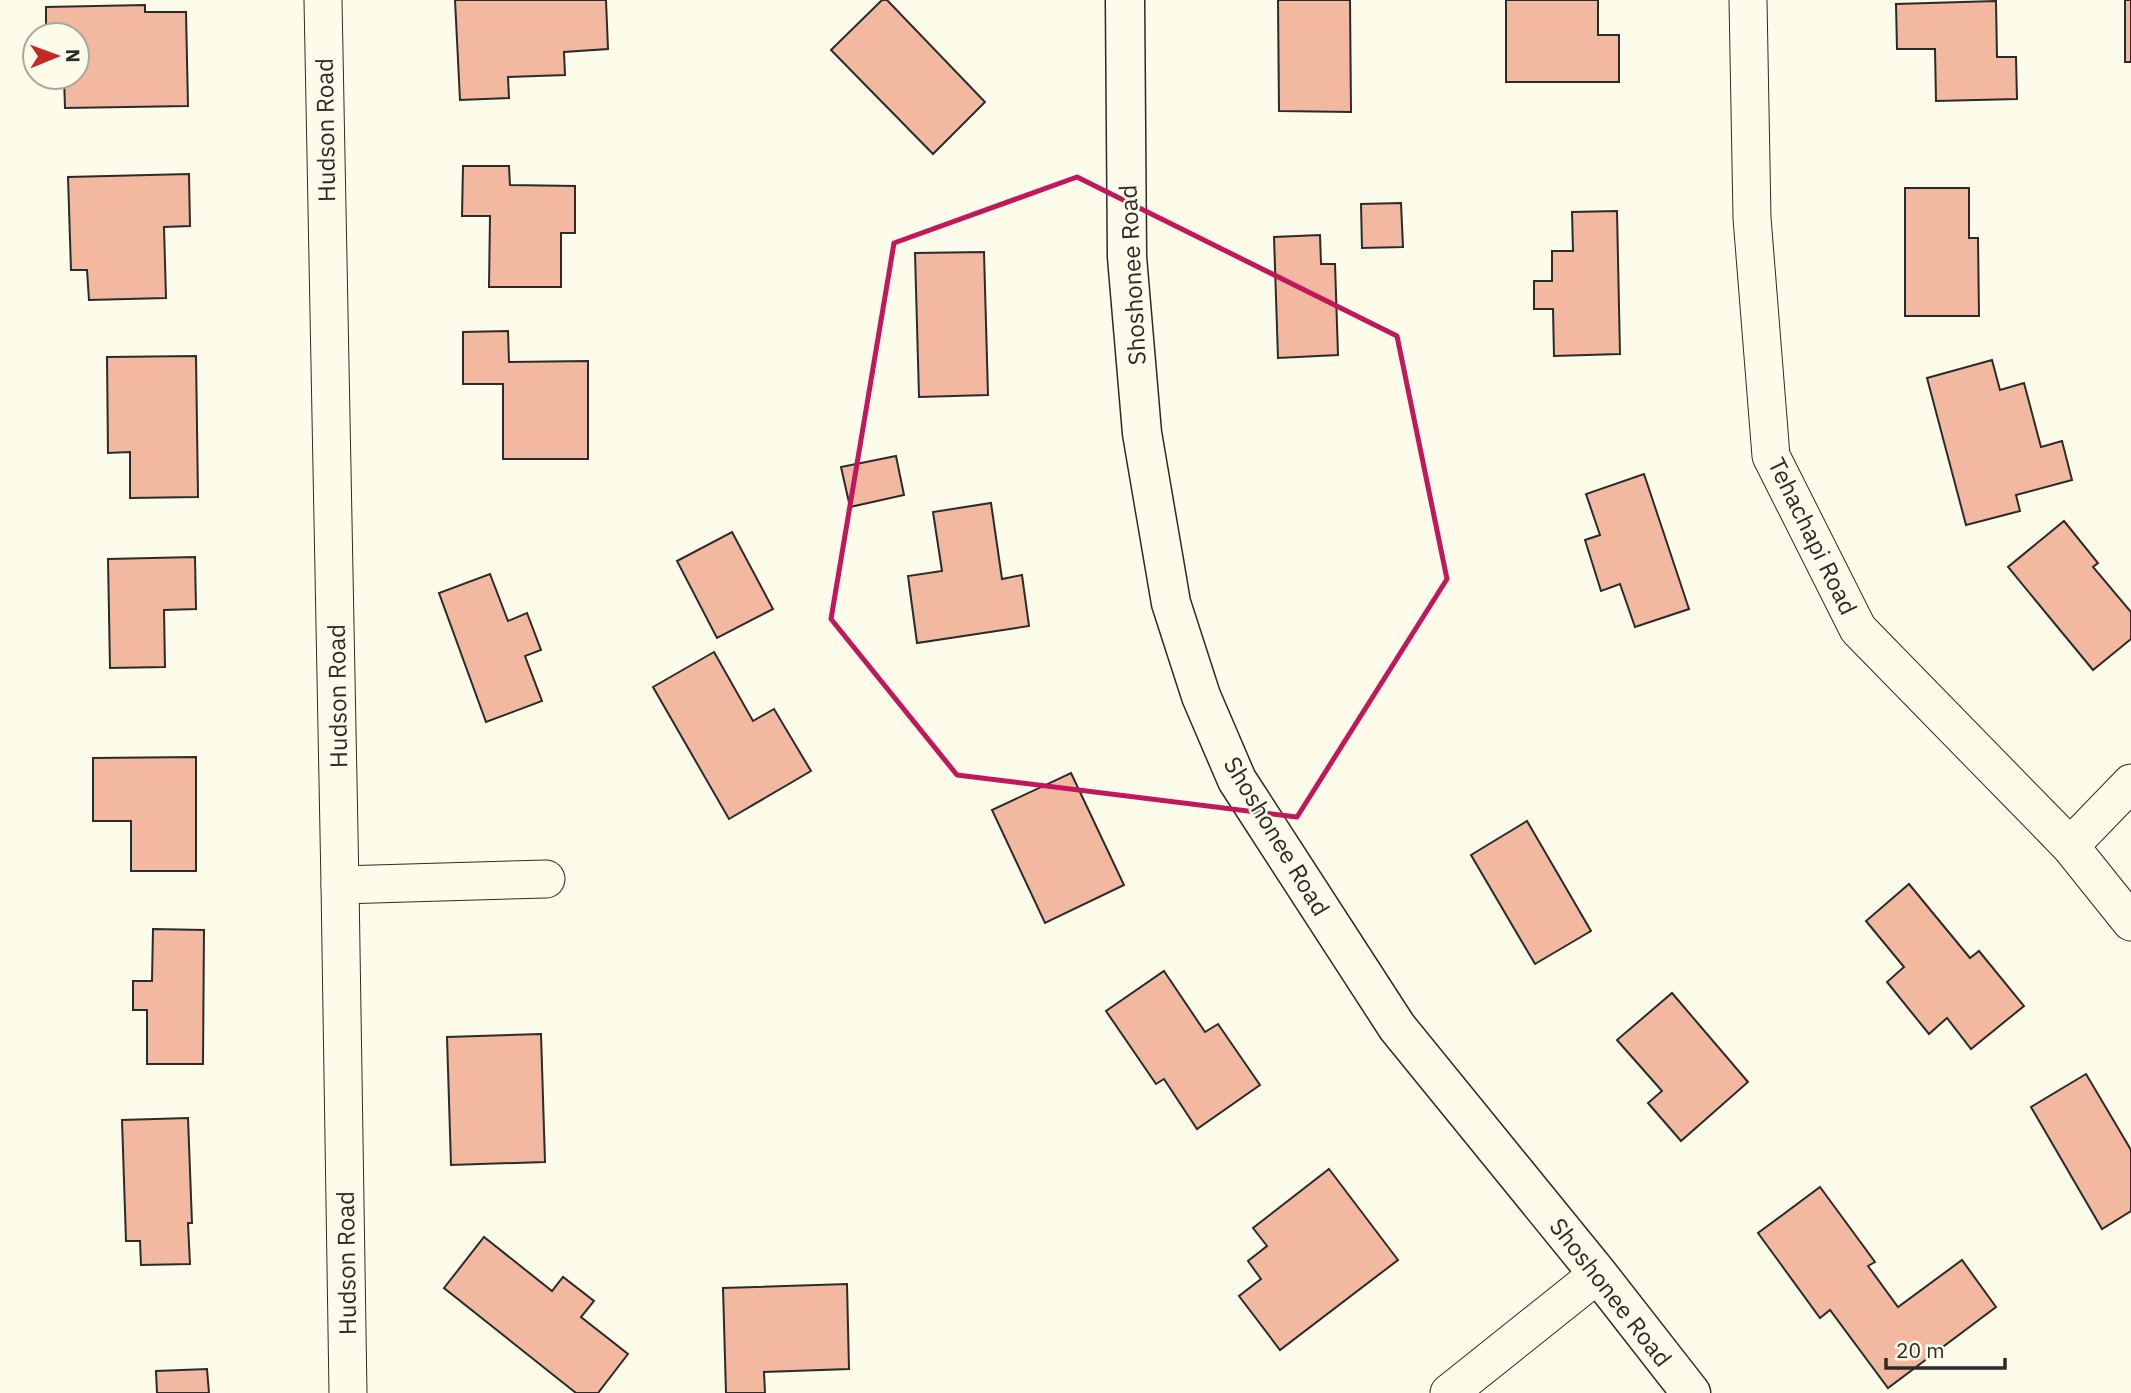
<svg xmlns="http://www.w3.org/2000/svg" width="2131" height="1393" viewBox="0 0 2131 1393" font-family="'IBM Plex Sans',sans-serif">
<rect width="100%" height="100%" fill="#fdfbea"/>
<g fill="#f2b8a0" stroke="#2b2b2b" stroke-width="2">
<polygon points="455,0 606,0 608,49 564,52 565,75 508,77 509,98 460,100"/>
<polygon points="882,0 887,0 985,102 933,154 831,50"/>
<polygon points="1278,0 1350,0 1351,112 1279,111"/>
<polygon points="1506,0 1598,0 1598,35 1619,35 1619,82 1506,82"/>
<rect x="2125" y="0" width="6" height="62"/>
<polygon points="1996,1 1997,57 2016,57 2017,99 1936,101 1935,49 1897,49 1896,4"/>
<polygon points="145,5 145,12 186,12 188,106 65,108 64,77 77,77 77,35 46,35 46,7"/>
<polygon points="463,166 509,166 510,185 575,186 575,233 561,233 561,287 489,287 490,216 462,216"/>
<polygon points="189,174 190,226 164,227 166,298 89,300 87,270 71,270 68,177"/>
<polygon points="1905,188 1969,188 1969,238 1978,238 1979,316 1905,316"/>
<polygon points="1401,203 1403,247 1362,248 1361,204"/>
<polygon points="1617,211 1620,354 1554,356 1553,309 1534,309 1534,281 1552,281 1552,251 1573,251 1572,212"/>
<polygon points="1320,235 1321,264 1335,264 1338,355 1278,358 1274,237"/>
<polygon points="984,252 988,395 919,397 915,253"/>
<polygon points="508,331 509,362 588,361 588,459 503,459 503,384 463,384 463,332"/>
<polygon points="196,356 198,497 130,498 130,452 108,453 107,357"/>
<polygon points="1992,360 2000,390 2024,383 2041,447 2062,441 2072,480 2016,495 2020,511 1966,525 1927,378"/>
<polygon points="896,456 904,495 850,507 841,467"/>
<polygon points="1644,474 1689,609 1635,627 1620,584 1601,591 1585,540 1600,535 1586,494"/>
<polygon points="991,503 1002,579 1022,575 1029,626 917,643 908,576 942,571 933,512"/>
<polygon points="2064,521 2098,563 2093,567 2131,612 2131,639 2093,670 2008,567"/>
<polygon points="732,532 773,609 717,638 677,561"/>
<polygon points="195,557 196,609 164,610 165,667 110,668 108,559"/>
<polygon points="490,574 508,621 527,613 541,650 525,656 542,701 486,722 439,593"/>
<polygon points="714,652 753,721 774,709 811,771 729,819 653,687"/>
<polygon points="196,757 196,871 131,871 131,821 93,821 93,758"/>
<polygon points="1071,773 1124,885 1045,923 992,810"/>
<polygon points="1527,821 1591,931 1535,964 1471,855"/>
<polygon points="1909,884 1970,958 1979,951 2024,1006 1971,1049 1947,1018 1929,1034 1887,982 1904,967 1866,921"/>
<polygon points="153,929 204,930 203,1064 147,1064 147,1010 133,1010 133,981 152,981"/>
<polygon points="1164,971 1205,1032 1218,1024 1260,1085 1197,1129 1164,1079 1156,1084 1106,1011"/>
<polygon points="1672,993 1748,1082 1681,1141 1648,1103 1662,1091 1617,1040"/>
<polygon points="541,1034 545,1162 451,1165 447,1037"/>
<polygon points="2086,1074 2131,1150 2131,1211 2102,1229 2031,1107"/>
<polygon points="188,1118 192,1223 188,1223 190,1264 141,1265 140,1241 126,1241 122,1120"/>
<polygon points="1329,1169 1398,1260 1280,1350 1239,1296 1261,1279 1248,1261 1267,1246 1253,1228"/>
<polygon points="1820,1187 1875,1262 1868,1266 1898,1307 1962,1260 1996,1307 1888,1388 1830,1310 1820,1318 1758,1233"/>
<polygon points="484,1237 552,1291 563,1277 594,1301 581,1317 628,1354 598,1393 576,1393 444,1288"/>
<polygon points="847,1284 849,1369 764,1372 765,1393 726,1393 723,1288"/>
<polygon points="207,1369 209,1393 157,1393 156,1371"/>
</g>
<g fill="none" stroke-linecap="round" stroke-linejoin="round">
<defs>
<g id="minor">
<polyline points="323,0 340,885 348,1393"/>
<polyline points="1748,0 1752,218 1771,456 1858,629 2070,846 2131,922"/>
<polyline points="2070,846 2131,783"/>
<polyline points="340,885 546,879"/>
<polyline points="1449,1393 1598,1274"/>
</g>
<polyline id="tertiary" points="1125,0 1127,257 1142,433 1171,603 1201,696 1237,780 1397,1027 1598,1274 1691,1393"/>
</defs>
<use href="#minor" stroke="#2b2b2b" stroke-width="39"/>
<use href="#tertiary" stroke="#2b2b2b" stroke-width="41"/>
<use href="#minor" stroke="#fdfbea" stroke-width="37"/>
<use href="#tertiary" stroke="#fdfbea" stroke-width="38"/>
</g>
<path fill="none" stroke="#c2185b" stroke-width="5" stroke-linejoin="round" d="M 1077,177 L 1397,336 L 1447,579 L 1297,817 L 957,775 L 831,619 L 894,243 Z"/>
<g text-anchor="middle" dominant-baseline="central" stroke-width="5" stroke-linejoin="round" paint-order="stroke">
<g font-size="24" fill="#2b2b2b" stroke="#fdfbea">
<text transform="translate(325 130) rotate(-91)">Hudson Road</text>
<text transform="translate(1132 275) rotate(-93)">Shoshonee Road</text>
<text transform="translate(1813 536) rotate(64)">Tehachapi Road</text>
<text transform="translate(337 696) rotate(-91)">Hudson Road</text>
<text transform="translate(1277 836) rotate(59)">Shoshonee Road</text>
<text transform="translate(346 1263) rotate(-91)">Hudson Road</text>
<text transform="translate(1611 1292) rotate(52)">Shoshonee Road</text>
</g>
</g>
<g transform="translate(56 56) rotate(89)"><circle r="33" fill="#fdfbea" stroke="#a9a89e" stroke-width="2"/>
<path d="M0-5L12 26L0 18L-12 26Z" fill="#c62828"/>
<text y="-10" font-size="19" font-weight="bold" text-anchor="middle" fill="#2b2b2b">N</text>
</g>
<path d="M1886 1358v10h119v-10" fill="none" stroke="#2b2b2b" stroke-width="3.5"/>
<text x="1896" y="1358" font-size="21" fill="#2b2b2b" stroke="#fdfbea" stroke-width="5" paint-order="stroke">20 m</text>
</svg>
